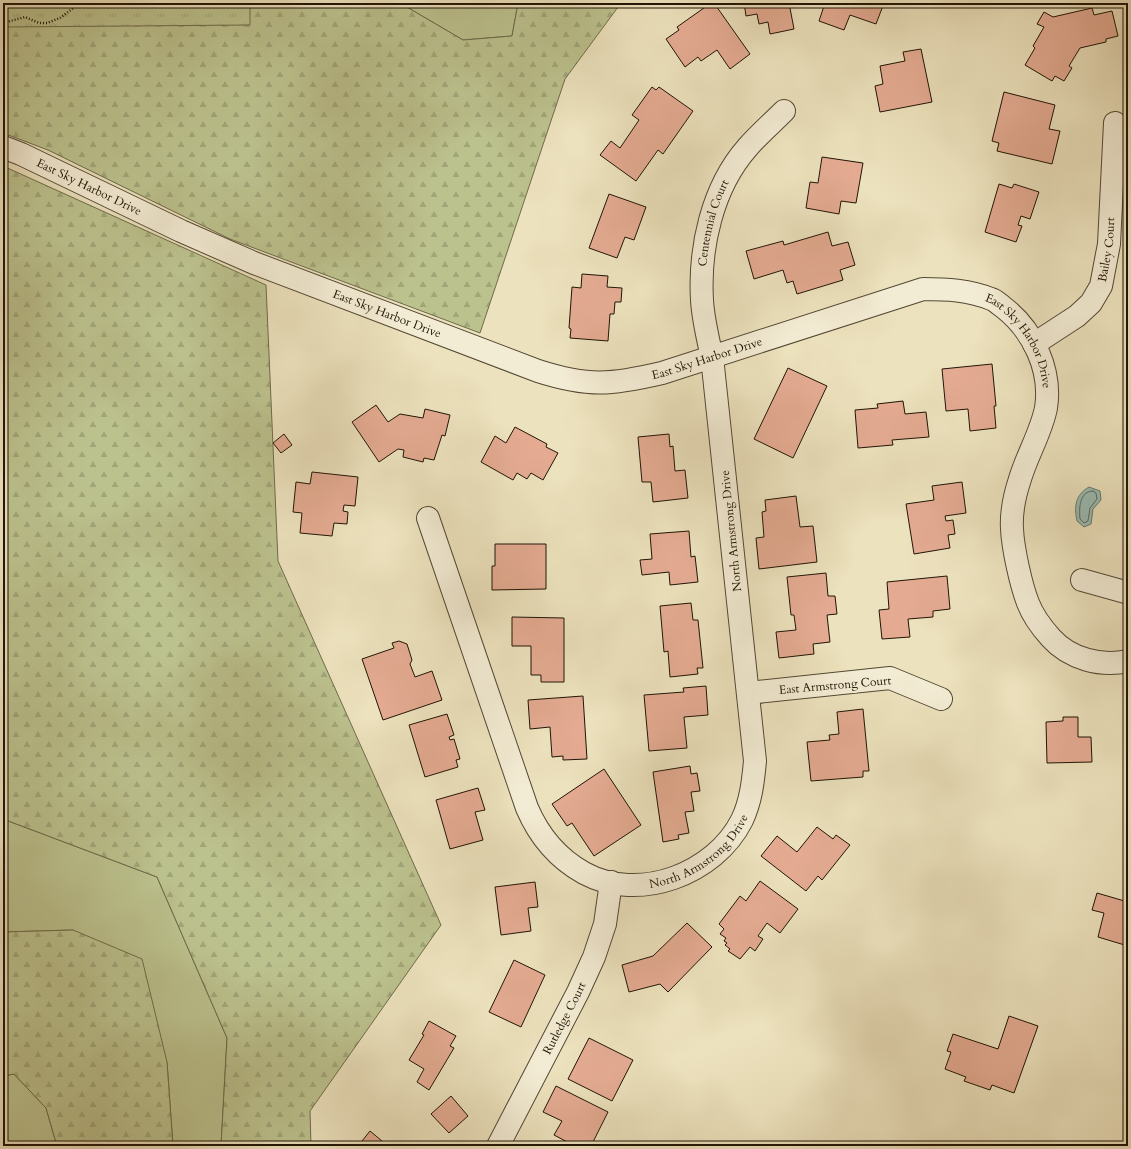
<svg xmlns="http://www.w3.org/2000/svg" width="1131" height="1149" viewBox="0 0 1131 1149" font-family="Cardo,serif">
<defs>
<pattern id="forest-firs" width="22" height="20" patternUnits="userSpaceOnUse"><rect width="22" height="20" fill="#bcc28e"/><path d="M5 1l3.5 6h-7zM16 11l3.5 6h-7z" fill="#a1a679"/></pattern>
<pattern id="park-tufts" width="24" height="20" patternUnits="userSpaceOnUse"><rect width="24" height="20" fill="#bcc28e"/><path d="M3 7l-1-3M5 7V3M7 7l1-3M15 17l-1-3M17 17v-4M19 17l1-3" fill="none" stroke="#a1a679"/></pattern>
</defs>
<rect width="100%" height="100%" fill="#ece2bd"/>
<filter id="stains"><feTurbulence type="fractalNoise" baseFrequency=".005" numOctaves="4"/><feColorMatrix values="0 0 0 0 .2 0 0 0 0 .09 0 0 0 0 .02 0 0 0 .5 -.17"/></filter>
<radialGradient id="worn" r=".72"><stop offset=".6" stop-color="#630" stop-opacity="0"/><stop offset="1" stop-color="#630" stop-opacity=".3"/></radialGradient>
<g fill="#bcc28e" stroke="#6e6b4a">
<polygon points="400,3 518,3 512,36 463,40"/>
<polygon points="3,819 157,877 227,1038 221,1146 173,1146 167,1062 73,930 3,932"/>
<polygon points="14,1074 46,1108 57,1146 3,1146 3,1076"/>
</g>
<g fill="url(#forest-firs)" stroke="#6e6b4a">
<polygon points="3,3 400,3 463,40 512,36 518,3 621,3 565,79 480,333 230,239 48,150 3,133"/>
<polygon points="3,166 266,285 278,561 441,925 310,1111 311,1146 221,1146 227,1038 157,877 3,819"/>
<polygon points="73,930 142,959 167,1062 173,1146 57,1146 46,1108 14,1074 3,1076 3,932"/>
</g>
<polygon fill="url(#park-tufts)" stroke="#6e6b4a" points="3,3 250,3 250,25 3,27"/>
<path fill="#99bdb5" stroke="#69796f" d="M 1089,487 L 1100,491 L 1101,500 L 1093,509 L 1091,524 L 1084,527 L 1077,521 C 1074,507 1075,495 1089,487 Z"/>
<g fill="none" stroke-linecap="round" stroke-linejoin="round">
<path stroke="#5c685d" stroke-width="1" d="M 1093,491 L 1096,493 L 1097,499 L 1090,508 L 1088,521 L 1084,523 L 1080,519 C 1079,509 1079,491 1093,491 Z"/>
</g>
<g fill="#e4ab92" stroke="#201405">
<polygon points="711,3 714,3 750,54 730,69 717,50 701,61 698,57 685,67 666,39 679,30 677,27"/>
<polygon points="744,3 789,3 794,29 770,34 768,22 759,24 757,14 746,16"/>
<polygon points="825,3 884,3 876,24 850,15 844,30 819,21"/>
<polygon points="1092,8 1094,15 1112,11 1118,36 1106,39 1106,42 1080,48 1069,66 1072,68 1064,81 1055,76 1052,81 1025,65 1035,48 1033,46 1044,27 1037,24 1044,12 1053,17"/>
<polygon points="921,49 932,102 880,112 875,86 883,84 880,66 905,61 903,52"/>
<polygon points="652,87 656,90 659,87 693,111 663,154 658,150 636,181 600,155 611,141 620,148 639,120 632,115"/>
<polygon points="1004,92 1055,105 1049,129 1060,131 1052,164 997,151 999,143 992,141"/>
<polygon points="822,157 863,163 856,203 841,201 839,214 806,208 810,182 818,183"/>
<polygon points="999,184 1012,188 1014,184 1039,192 1030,219 1021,216 1018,225 1022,226 1016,242 985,232"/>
<polygon points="609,194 646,207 634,240 625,237 617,258 589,248"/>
<polygon points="828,232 832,246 848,242 855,265 840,270 843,280 797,294 793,281 787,283 783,270 754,279 746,251 783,241 784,245"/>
<polygon points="582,274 608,276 607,287 622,288 621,302 615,302 614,314 610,314 608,341 570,338 571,329 569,328 572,287 581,288"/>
<polygon points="992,364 996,406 994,406 996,428 970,431 968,409 946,411 942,369"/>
<polygon points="788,368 827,386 793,458 754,439"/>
<polygon points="903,401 905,414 926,412 929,437 892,440 893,445 858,448 855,410 878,408 877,404"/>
<polygon points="376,405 388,422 400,414 423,418 425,409 450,415 445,436 442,435 434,460 424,458 423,462 403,457 404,450 398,449 379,462 352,422"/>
<polygon points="515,427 547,444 546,447 558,453 543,480 531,473 527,479 517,473 513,480 481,462 495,436 506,443"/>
<polygon points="284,434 292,445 281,453 273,443"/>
<polygon points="669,434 670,447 673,446 675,471 685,470 688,498 653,502 651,482 642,482 638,437"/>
<polygon points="312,472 358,477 355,506 344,505 343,511 348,512 347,524 334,523 332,536 300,533 302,513 293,512 296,482 310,484"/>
<polygon points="962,482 966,513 945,516 946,521 953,520 955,534 948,535 950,548 914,554 906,504 934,500 932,486"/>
<polygon points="796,496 800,527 813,526 817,562 759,569 756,538 764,537 762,512 766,511 765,500"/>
<polygon points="689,531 691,557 695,556 698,582 670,585 669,572 642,575 640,560 652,559 650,534"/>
<polygon points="495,544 546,544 546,589 492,590 492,566 495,566"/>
<polygon points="826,573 828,596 835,596 837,614 827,615 830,642 813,644 814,654 779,658 776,632 796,630 794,615 791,615 787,577"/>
<polygon points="947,576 950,609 933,611 933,617 908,619 910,637 882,639 879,610 889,609 887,582"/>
<polygon points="691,603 693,620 698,620 703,668 697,668 698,674 670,677 668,651 664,652 660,606"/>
<polygon points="512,617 564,618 564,682 541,682 541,675 531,675 531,646 512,646"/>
<polygon points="399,641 407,644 412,660 410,664 415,677 432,671 442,700 383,720 362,659 394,648 392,643"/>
<polygon points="706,686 708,715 684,717 687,748 649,751 644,695 684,692 683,688"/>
<polygon points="583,696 587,759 563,760 563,756 552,757 550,727 530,729 528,700"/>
<polygon points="863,709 869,771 863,771 863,777 811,781 807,742 830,740 829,735 839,734 837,712"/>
<polygon points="447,714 454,735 449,737 450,740 454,739 460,759 456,760 458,767 425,777 409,725"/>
<polygon points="1063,717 1078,717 1078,737 1091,737 1092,762 1047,763 1046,722 1063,721"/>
<polygon points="690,766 691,774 697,773 700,791 691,792 694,811 685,812 689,833 678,835 679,839 663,842 653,772"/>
<polygon points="604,769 641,825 594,856 572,823 567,826 552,804"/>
<polygon points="478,788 485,810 475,812 483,840 450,849 436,800"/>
<polygon points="817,827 833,839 836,835 850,845 822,880 818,876 806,891 761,856 777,836 797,852"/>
<polygon points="760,881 798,909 780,933 767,923 758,936 763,939 755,951 750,947 740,959 728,951 730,949 725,945 727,943 724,941 726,938 720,934 724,929 719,924 740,896 746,901"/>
<polygon points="535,882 538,907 528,908 531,931 501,935 495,887"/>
<polygon points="1097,893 1128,902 1128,946 1098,937 1104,913 1092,910"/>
<polygon points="687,923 712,947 668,992 660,984 629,992 622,965 653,956"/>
<polygon points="514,960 545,975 521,1027 489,1012"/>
<polygon points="1009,1016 1038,1026 1014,1093 992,1085 990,1090 964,1081 966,1077 945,1069 951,1052 947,1051 953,1034 998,1049"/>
<polygon points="429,1021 456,1036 450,1046 454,1048 429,1090 417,1082 424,1069 409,1060 424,1035 422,1034"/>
<polygon points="589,1038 633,1060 612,1101 568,1079"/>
<polygon points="556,1086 608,1112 591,1146 575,1146 554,1135 562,1121 543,1112"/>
<polygon points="451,1096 468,1116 449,1133 431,1114"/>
<polygon points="370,1131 388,1146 358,1146"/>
</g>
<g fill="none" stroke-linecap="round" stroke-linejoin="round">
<defs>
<g id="minor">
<path id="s1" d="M 3,147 L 21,154 L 181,231 L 254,263 L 538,371 C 588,387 611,385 662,373 L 923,289 C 946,289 969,290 991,299 C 995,300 999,304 1003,307 C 1033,330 1052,370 1046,408 C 1041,433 1027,455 1020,479 C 1015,494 1011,513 1012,529 C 1013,549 1021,585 1028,603 C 1033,616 1042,628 1051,638 C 1070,659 1101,667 1128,661"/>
<path id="s2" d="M 1034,344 L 1077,316 L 1091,303 L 1101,286 L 1109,244 L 1115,123"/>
<path id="s3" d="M 428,518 L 527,808 C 539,836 557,858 584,873 C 639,903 715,874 742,820 C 751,801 753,782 755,761 L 712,357 C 708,339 703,319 702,300 C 699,248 712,188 747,148 C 758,135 772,123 784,111"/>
<polyline points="1082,580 1125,592 1128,591"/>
<polyline points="748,693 890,678 941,699"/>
<path id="s4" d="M 498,1146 L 578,992 L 594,957 L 605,924 L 611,882"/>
</g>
</defs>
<use href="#minor" stroke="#534833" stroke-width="24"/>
<polyline stroke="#201405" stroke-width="2.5" stroke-dasharray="1 2" stroke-linecap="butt" points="3,23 25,17 39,23 47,23 60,18 80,3"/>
<use href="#minor" stroke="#f3ecd4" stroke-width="22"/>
</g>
<g text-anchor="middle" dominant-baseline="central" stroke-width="4" stroke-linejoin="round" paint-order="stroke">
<g font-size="12" fill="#201405" stroke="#f3ecd4">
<text stroke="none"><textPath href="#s1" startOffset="95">East Sky Harbor Drive</textPath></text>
<text stroke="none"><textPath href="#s3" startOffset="1182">Centennial Court</textPath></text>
<text stroke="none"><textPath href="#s2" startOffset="127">Bailey Court</textPath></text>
<text stroke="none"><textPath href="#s1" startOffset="419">East Sky Harbor Drive</textPath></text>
<text stroke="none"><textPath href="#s1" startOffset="1102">East Sky Harbor Drive</textPath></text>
<text stroke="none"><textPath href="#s1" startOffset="754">East Sky Harbor Drive</textPath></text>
<text transform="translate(731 531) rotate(-96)">North Armstrong Drive</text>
<text transform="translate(835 685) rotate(-5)">East Armstrong Court</text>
<text stroke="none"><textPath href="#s3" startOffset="523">North Armstrong Drive</textPath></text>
<text stroke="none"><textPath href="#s4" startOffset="144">Rutledge Court</textPath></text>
</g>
</g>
<rect width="1131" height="1149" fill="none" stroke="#ece2bd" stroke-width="16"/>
<rect x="4" y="4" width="1123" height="1141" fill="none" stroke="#201405" stroke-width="2"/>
<rect x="8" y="8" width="1115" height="1133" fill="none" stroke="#201405"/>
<rect width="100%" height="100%" filter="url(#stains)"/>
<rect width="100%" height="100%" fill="url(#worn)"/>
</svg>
